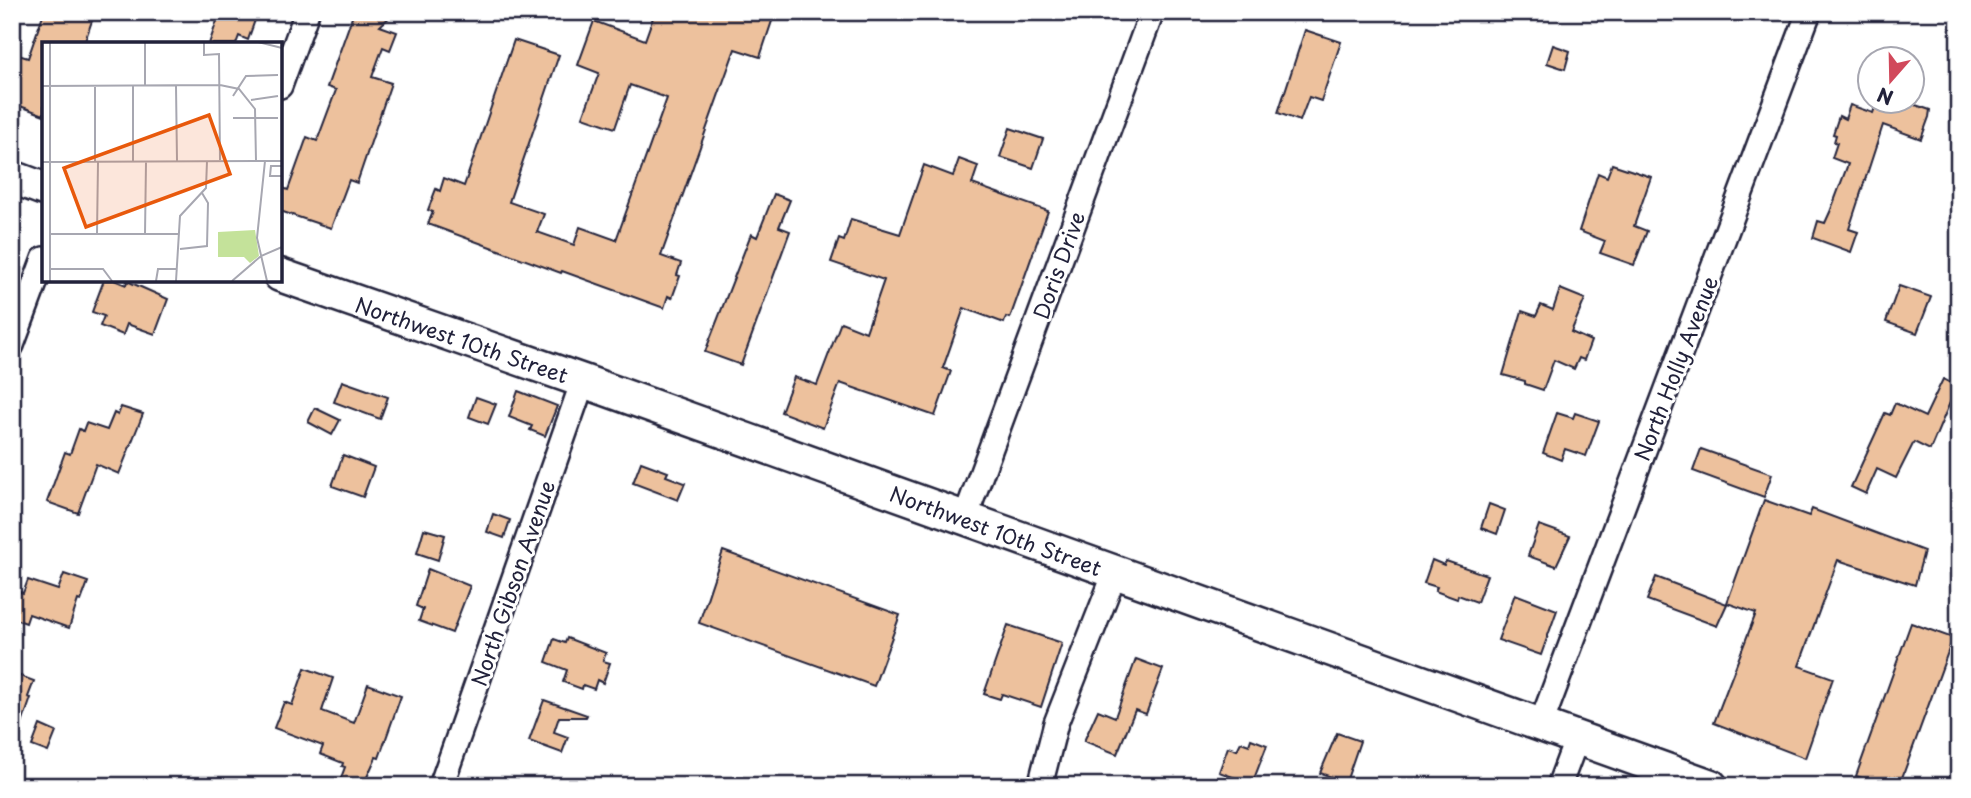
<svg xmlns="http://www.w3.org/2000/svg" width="1971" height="798" viewBox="0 0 1971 798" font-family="'Playpen Sans',sans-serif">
<rect width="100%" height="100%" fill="#fff"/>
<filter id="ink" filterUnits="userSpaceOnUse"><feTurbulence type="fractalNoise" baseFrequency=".0143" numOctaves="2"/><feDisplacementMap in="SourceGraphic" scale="14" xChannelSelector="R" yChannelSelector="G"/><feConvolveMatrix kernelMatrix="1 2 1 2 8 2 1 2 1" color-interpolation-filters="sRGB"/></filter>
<g filter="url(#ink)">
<g fill="#edc19d" stroke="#22223b" stroke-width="2">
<polygon points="44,12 95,12 84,44 44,44 44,115 12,103 12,53 28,58"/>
<polygon points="220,12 245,12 256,17 248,40 239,36 236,44 209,44"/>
<polygon points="354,12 395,12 380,26 397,32 390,50 383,47 372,77 391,83 357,183 349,180 331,228 280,211 280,187 288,190 307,137 317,141 336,90 327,87"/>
<polygon points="655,12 775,12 760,57 735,49 661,256 681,263 677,275 680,276 672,298 668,296 664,308 562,271 561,273 428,224 433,212 428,210 436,189 440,191 444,178 464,186 514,40 559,55 509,202 544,214 537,232 574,245 580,227 616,240 667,98 630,85 615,128 583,117 599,73 578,65 594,21 645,40"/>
<polygon points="1305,30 1341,42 1321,101 1309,97 1300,121 1278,113"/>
<polygon points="1553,45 1570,51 1565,69 1547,63"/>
<polygon points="1877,102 1907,102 1930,110 1929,117 1921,139 1883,125 1849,229 1858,232 1851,252 1813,238 1818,221 1825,223 1830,212 1848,164 1832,158 1837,143 1834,142 1836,135 1833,134 1839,116 1845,119 1850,105 1873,113"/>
<polygon points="1010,128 1043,139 1033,168 1000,157"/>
<polygon points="959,159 978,166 972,184 1048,211 1010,318 1006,317 1004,323 964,308 943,368 951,371 935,416 840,383 823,428 781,412 794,377 817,385 841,322 866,332 884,280 831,262 839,239 844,241 851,219 900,234 924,165 953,176"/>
<polygon points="1612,164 1651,177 1634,226 1647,231 1634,265 1600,253 1605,241 1579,231 1598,173 1607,177"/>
<polygon points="774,194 790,200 779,227 790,231 741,365 705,352 751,234 757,237"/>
<polygon points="104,280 114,280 126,285 127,281 168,299 155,334 127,324 123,335 100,326 104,316 92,312"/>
<polygon points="1899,286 1931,297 1917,333 1886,322"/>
<polygon points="1560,289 1585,299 1571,332 1591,341 1584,360 1579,358 1574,369 1554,360 1543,390 1525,384 1525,381 1503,375 1522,311 1536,316 1541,305 1553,310"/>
<polygon points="1943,379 1957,386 1930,450 1914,442 1896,478 1877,469 1866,494 1851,487 1885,413 1890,415 1895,403 1925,417"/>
<polygon points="342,381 388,397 380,419 334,402"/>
<polygon points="518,391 557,406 545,436 530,430 532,426 509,417"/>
<polygon points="476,397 496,404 488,424 469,417"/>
<polygon points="121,407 143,414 119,474 96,464 78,513 47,502 65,452 70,454 79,429 83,431 86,423 107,430 114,413 118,415"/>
<polygon points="315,408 340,420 332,435 308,422"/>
<polygon points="1557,413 1573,418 1575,413 1599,421 1586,456 1565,449 1561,460 1543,453"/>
<polygon points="1701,449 1772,474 1764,497 1693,471"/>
<polygon points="343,455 374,467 363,497 332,486"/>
<polygon points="641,462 668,472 666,476 685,483 678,500 633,483"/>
<polygon points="1764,500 1809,516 1812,509 1924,551 1915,585 1838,560 1799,666 1833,678 1805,758 1714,723 1756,613 1727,603"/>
<polygon points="1489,504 1505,510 1497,534 1481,528"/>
<polygon points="493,514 510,520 504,538 487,532"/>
<polygon points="1539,525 1570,536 1556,566 1528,556"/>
<polygon points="424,529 445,535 438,560 417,553"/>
<polygon points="723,551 900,615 874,686 699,623"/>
<polygon points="1432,560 1444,565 1446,561 1487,575 1477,602 1458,595 1457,599 1435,591 1437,587 1424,583"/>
<polygon points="428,569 470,586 452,633 419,621 423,609 416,606"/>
<polygon points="64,574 88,582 81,601 78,600 69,628 29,614 26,623 12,618 12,605 17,591 23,593 28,580 58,590"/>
<polygon points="1656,577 1727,604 1717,626 1647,600"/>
<polygon points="1515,594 1557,610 1541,655 1498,640"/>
<polygon points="1911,623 1953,638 1899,786 1886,786 1856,776"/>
<polygon points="1008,625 1062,643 1041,707 1002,694 1000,699 984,694"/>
<polygon points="567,638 606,653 603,661 610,663 603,683 597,680 594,689 583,685 582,689 563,682 567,670 546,662 554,639 565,643"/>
<polygon points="1136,659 1163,669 1146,714 1135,710 1117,754 1084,741 1098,710 1115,717"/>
<polygon points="305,668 333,678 322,711 354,723 368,684 401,696 379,758 376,757 363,786 338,786 345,767 342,766 343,763 320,754 323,746 274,728 284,702 292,705"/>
<polygon points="12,673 34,681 28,697 31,698 15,744 12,744"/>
<polygon points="544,700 587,715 586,717 559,717 554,732 568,737 562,753 529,741"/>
<polygon points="40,725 56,732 48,752 32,746"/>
<polygon points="1337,733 1360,741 1346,782 1320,773"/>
<polygon points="1251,739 1267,745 1252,784 1219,772 1228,747 1237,750 1241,742 1249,745"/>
</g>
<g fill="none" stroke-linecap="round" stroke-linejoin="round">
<defs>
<g id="street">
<polyline points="280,86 307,12"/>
<polyline points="12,345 44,259"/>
<polyline points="965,518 1152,12"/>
<polyline points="1541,724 1809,12"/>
<polyline points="441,786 583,381"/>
<polyline points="1040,786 1056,723 1115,573"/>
<polyline points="1559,786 1577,738"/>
</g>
<g id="secondary">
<polyline points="12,177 44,189"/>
<polyline points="280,275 583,381 1711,786"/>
</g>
</defs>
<use href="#street" stroke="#22223b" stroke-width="28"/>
<use href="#secondary" stroke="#22223b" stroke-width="37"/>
<use href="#street" stroke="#fff" stroke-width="23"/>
<use href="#secondary" stroke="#fff" stroke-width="32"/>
</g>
</g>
<g text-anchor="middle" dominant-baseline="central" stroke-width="6" stroke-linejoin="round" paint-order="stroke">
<g font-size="21" fill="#22223b" stroke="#fff">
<text transform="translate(1058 265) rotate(-70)">Doris Drive</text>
<text transform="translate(462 339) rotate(19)">Northwest 10th Street</text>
<text transform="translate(1675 368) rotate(-69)">North Holly Avenue</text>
<text transform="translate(996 530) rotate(20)">Northwest 10th Street</text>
<text transform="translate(512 583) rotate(-71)">North Gibson Avenue</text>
</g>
</g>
<g transform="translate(42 42)">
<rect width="240" height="240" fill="#fff"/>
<path d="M 213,188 L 217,214 L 208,221 L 202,215 L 176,215 L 176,190 Z" fill="#c4e29a"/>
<path fill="none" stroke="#a7a7b1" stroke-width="2" d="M 8,0 L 8,239M 103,0 L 103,44M 162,0 L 162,13 L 177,12 L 178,118M 216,0 L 240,6M 0,44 L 178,43 L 197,47 L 213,67 L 214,119M 91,44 L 91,119M 134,44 L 135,119M 53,45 L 53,119M 191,54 L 204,34 L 236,33M 209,58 L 236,54M 191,76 L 236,76M 223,119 L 215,196 L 225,239M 0,120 L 240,119M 240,124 L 229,124 L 228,134 L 240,134M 9,192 L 137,192M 55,192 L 56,120M 103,192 L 104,120M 138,207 L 165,204 L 166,161 L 160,151M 8,227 L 61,227 L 70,239M 114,239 L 116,227 L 134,227M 134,239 L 138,174 L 164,146 L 165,119M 190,239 L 219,214 L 240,205"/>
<path fill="#e8590c" fill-opacity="0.15" stroke="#e8590c" stroke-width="3.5" d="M 167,73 L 188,132 L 44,185 L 22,126 Z"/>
<rect width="240" height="240" fill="none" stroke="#22223b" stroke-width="3.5"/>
</g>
<rect width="1971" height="798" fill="none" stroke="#fff" stroke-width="42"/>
<rect x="21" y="21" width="1929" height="756" fill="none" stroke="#22223b" stroke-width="2.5" filter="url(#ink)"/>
<g transform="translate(1891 80) rotate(200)"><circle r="33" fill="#ffffff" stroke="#a7a7b1" stroke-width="2"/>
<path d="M0-5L12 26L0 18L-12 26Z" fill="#d1495b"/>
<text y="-10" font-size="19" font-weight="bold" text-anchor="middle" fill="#22223b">N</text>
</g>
</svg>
